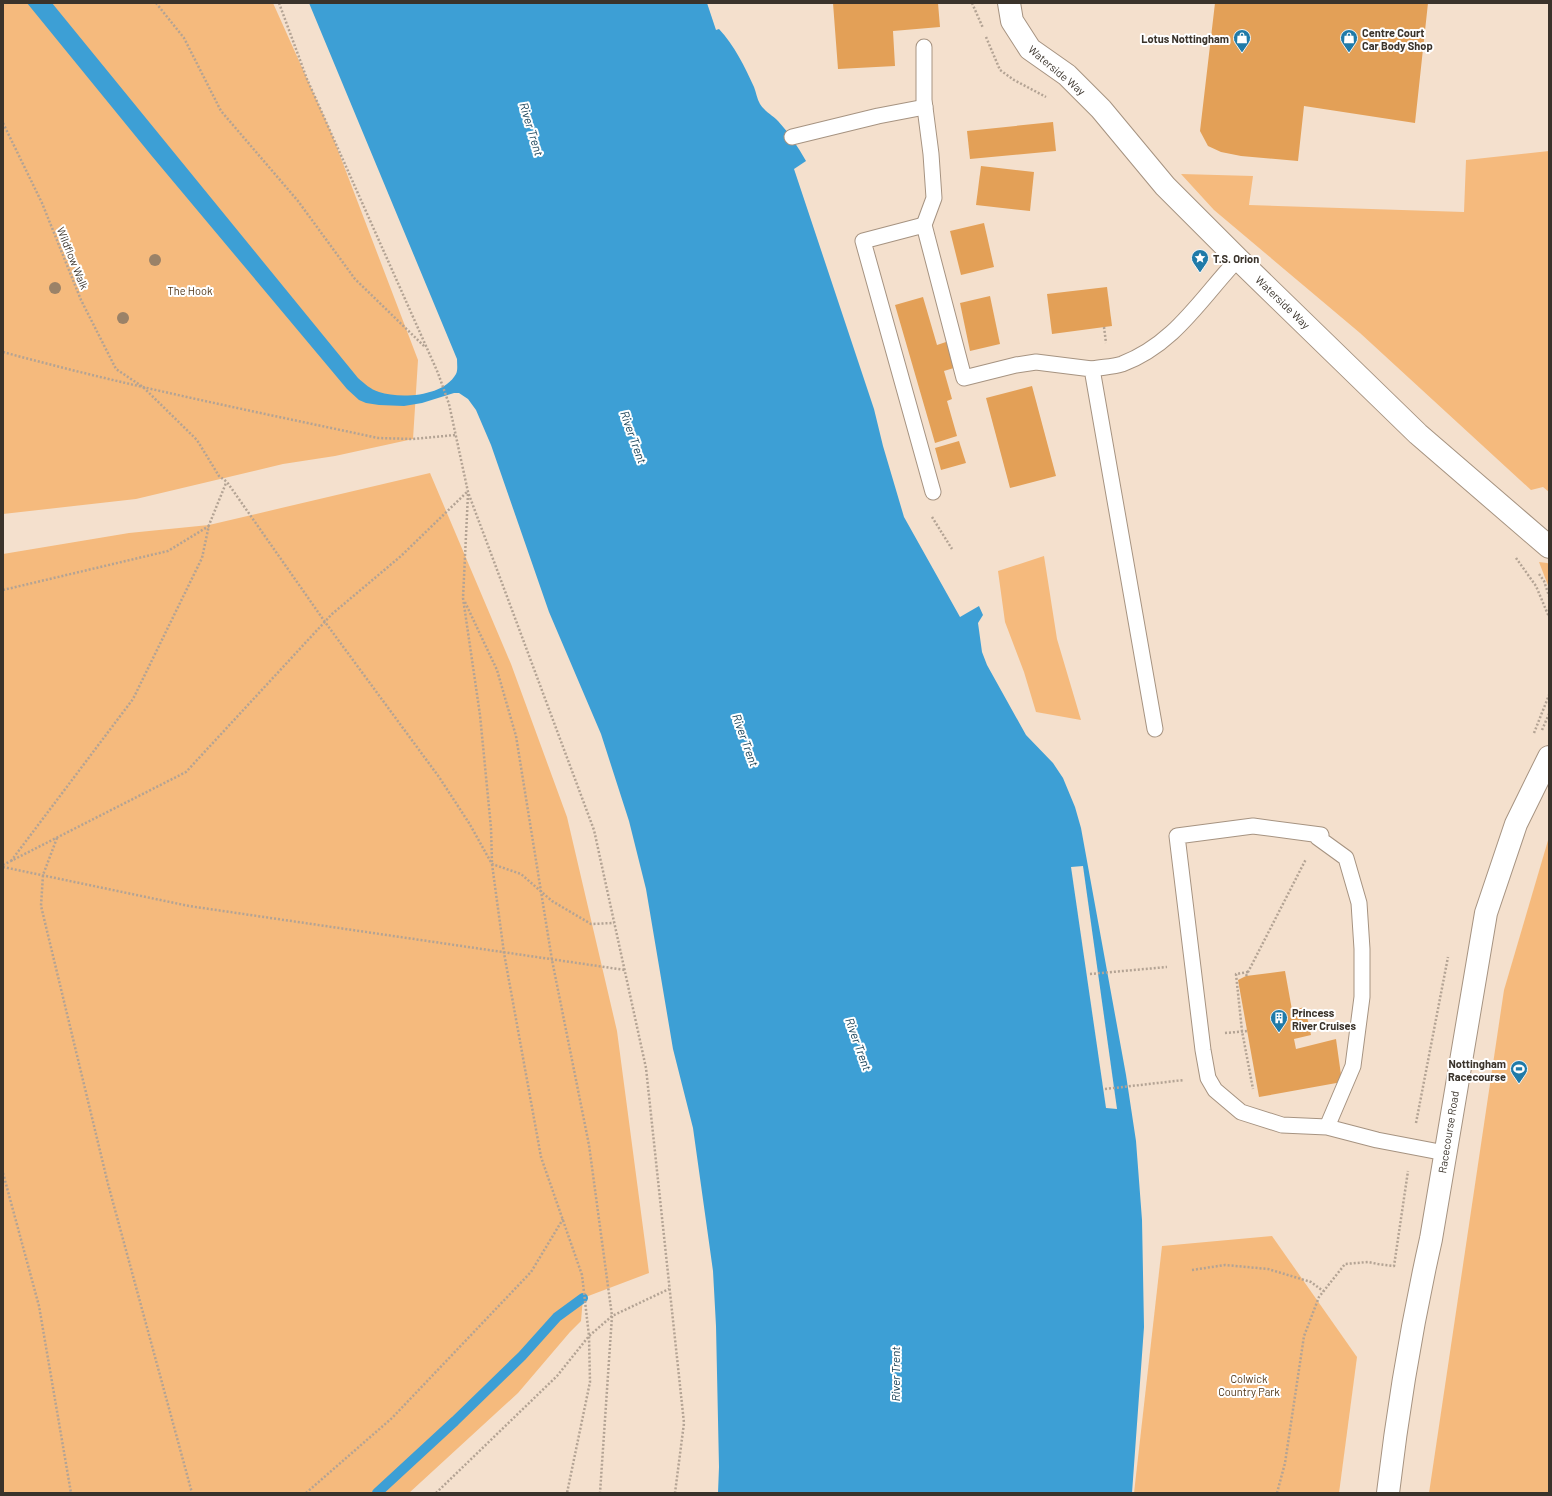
<svg xmlns="http://www.w3.org/2000/svg" width="1552" height="1496" viewBox="0 0 1552 1496" font-family="Barlow,sans-serif">
<rect width="100%" height="100%" fill="#f4e0cd"/>
<g fill="#f5ba7d">
<polygon points="3,3 273,3 331,132 418,360 413,439 335,456 283,464 136,499 3,514"/>
<polygon points="1549,151 1549,492 1543,487 1531,490 1360,333 1214,210 1181,174 1253,176 1249,205 1464,212 1466,160"/>
<polygon points="430,473 511,664 567,817 617,1031 649,1273 583,1298 581,1321 570,1332 518,1393 409,1493 3,1493 3,554 129,533 209,525"/>
<polygon points="1044,556 1057,639 1081,720 1036,712 1024,672 1005,622 998,571"/>
<polygon points="1539,562 1547,563 1549,564 1549,588"/>
<polygon points="1549,837 1549,1493 1429,1493 1504,990"/>
<polygon points="1272,1236 1357,1357 1339,1493 1134,1493 1162,1246"/>
</g>
<path fill="#3d9fd5" d="M 27,3 L 52,3 L 358,378 C 365,384 370,389 379,392 C 400,399 443,397 456,374 C 458,370 457,364 457,359 L 309,3 L 707,3 L 716,30 L 719,29 C 734,45 745,67 754,87 C 756,92 757,99 760,104 C 765,112 772,115 778,121 C 789,133 798,147 806,161 L 794,169 L 874,409 L 883,446 L 904,517 L 960,617 L 979,606 L 983,615 L 978,623 L 982,652 L 987,665 L 1026,735 L 1053,763 L 1063,778 L 1075,807 L 1081,828 L 1126,1075 L 1136,1141 L 1142,1220 L 1144,1327 L 1132,1493 L 718,1493 L 719,1467 L 716,1326 L 713,1271 L 693,1128 L 673,1049 L 646,889 L 629,821 L 601,734 L 549,612 L 491,445 L 476,410 L 468,399 L 459,393 L 454,393 L 422,403 L 404,406 L 379,405 L 366,403 L 359,400 L 347,389 L 151,155 Z"/>
<polygon fill="#f4e0cd" points="1083,866 1117,1109 1106,1108 1071,867"/>
<g fill="none" stroke-linecap="round" stroke-linejoin="round">
<polyline stroke="#3d9fd5" stroke-width="10" points="377,1493 455,1421 522,1356 557,1317 583,1298"/>
</g>
<g fill="#e3a057">
<polygon points="833,3 938,3 940,27 893,31 895,66 838,69"/>
<polygon points="1215,3 1428,3 1415,123 1304,106 1298,161 1241,156 1221,152 1208,146 1200,131"/>
<polygon points="1053,122 1056,151 970,159 967,131"/>
<polygon points="981,166 1034,172 1030,211 976,205"/>
<polygon points="984,223 994,267 961,275 950,231"/>
<polygon points="1107,287 1112,326 1052,334 1047,294"/>
<polygon points="990,296 1000,344 970,351 960,303"/>
<polygon points="923,297 937,345 949,341 957,367 944,371 952,399 947,401 957,436 935,443 895,305"/>
<polygon points="1032,386 1056,476 1010,488 986,398"/>
<polygon points="959,441 966,463 941,470 935,448"/>
<polygon points="1285,971 1292,1010 1305,1007 1311,1035 1294,1039 1296,1049 1336,1039 1342,1082 1259,1097 1238,980 1246,976"/>
</g>
<g fill="none" stroke-linecap="round" stroke-linejoin="round">
<defs>
<g id="lane">
<polyline points="924,47 924,100 931,154 934,198 924,225"/>
<polyline points="792,137 878,116 925,107"/>
<path d="M 1092,369 C 1102,367 1113,367 1122,364 C 1175,344 1201,298 1238,259"/>
<polyline points="933,492 863,241 924,225 964,378 1016,365 1036,362 1092,369 1155,729"/>
<polyline points="1327,1127 1353,1066 1362,997 1362,949 1359,903 1346,858 1317,837 1321,835 1253,826 1177,836 1203,1050 1208,1078 1215,1090 1241,1112 1282,1125 1327,1127 1377,1140 1445,1153"/>
</g>
<g id="street">
<polyline points="1009,3 1012,21 1030,49 1067,75 1101,109 1165,186 1238,259 1418,434 1549,547"/>
<path d="M 1388,1493 C 1398,1408 1412,1323 1431,1239 L 1486,913 L 1516,824 L 1549,757"/>
</g>
</defs>
<use href="#lane" stroke="#a69381" stroke-width="17"/>
<use href="#street" stroke="#a69381" stroke-width="24"/>
<g stroke="#b3a394" stroke-width="2.5" stroke-dasharray="2 2" stroke-linecap="butt">
<polyline points="156,3 184,38 221,111 298,201 355,279 424,346"/>
<polyline points="279,3 307,79 438,373 449,404 468,492 594,830 646,1068 684,1423 675,1493"/>
<polyline points="972,3 983,28"/>
<polyline points="986,37 1000,70 1014,80 1046,97"/>
<polyline points="3,123 42,203 81,300 116,369 143,387 197,440 219,476 227,482 325,622 439,777 469,823 492,864 521,874 552,901 591,924 614,923"/>
<polyline points="1104,327 1106,343"/>
<path d="M 3,352 C 127,386 252,411 378,438 L 413,439 L 455,435"/>
<polyline points="468,494 463,598 480,715 491,828 492,864 504,953 541,1157 582,1275 589,1336 590,1382 567,1493"/>
<polyline points="932,517 952,549"/>
<polyline points="1516,558 1536,586 1549,617"/>
<polyline points="1539,574 1544,581 1549,596"/>
<polyline points="3,590 168,551 209,526"/>
<polyline points="465,602 497,670 516,736 552,960 589,1145 612,1316 600,1493"/>
<polyline points="1542,730 1549,714"/>
<polyline points="1534,733 1549,695"/>
<polyline points="57,838 43,875 41,906 108,1184 192,1493"/>
<polyline points="11,861 133,699 202,558 209,525 226,483"/>
<polyline points="3,865 186,772 332,614 401,556 467,492"/>
<polyline points="3,867 189,906 625,970"/>
<polyline points="1248,972 1236,974 1242,1031 1253,1089"/>
<polyline points="1090,974 1167,967"/>
<polyline points="1246,976 1306,859"/>
<polyline points="1225,1033 1248,1031"/>
<polyline points="1105,1089 1184,1080"/>
<polyline points="1416,1123 1448,957"/>
<polyline points="3,1173 39,1306 71,1493"/>
<polyline points="1192,1270 1225,1265 1268,1269 1311,1282 1323,1291"/>
<polyline points="306,1493 392,1418 531,1272 563,1219"/>
<polyline points="436,1493 557,1376 589,1336 612,1316 669,1289"/>
<polyline points="1277,1493 1285,1463 1304,1336 1319,1297 1345,1264 1368,1262 1378,1264 1394,1266 1408,1171"/>
</g>
<use href="#lane" stroke="#fff" stroke-width="15"/>
<use href="#street" stroke="#fff" stroke-width="22"/>
</g>
<g fill="#9a8268">
<circle cx="155" cy="260" r="6"/>
<circle cx="55" cy="288" r="6"/>
<circle cx="123" cy="318" r="6"/>
</g>
<defs>
<symbol id="shop-pin" viewBox="-11 -11 22 30"><path d="M0 17L-7.5 6A9.5 9.5 0 1 1 7.5 6Z" fill="#1f7aa8" stroke="#fff"/><path d="M-5-2.5h2.3a2.7 3.5 0 0 1 5.4 0H5L5.5 6h-11ZM-1.5-2.5h3a1.5 2.3 0 0 0-3 0Z" fill="#fff"/></symbol>
<symbol id="sight-pin" viewBox="-11 -11 22 30"><path d="M0 17L-7.5 6A9.5 9.5 0 1 1 7.5 6Z" fill="#1f7aa8" stroke="#fff"/><path d="M0-6L1.8-2.2L6-1.7L2.9 1.2L3.7 5.4L0 3.3L-3.7 5.4L-2.9 1.2L-6-1.7L-1.8-2.2Z" fill="#fff"/></symbol>
<symbol id="building-pin" viewBox="-11 -11 22 30"><path d="M0 17L-7.5 6A9.5 9.5 0 1 1 7.5 6Z" fill="#1f7aa8" stroke="#fff"/><path d="M-4-6H4V6H1V3H-1V6H-4ZM-2.5-4.3h1.7v1.8h-1.7ZM.8-4.3h1.7v1.8H.8ZM-2.5-1h1.7V.8h-1.7ZM.8-1h1.7V.8H.8Z" fill="#fff"/></symbol>
<symbol id="stadium-pin" viewBox="-11 -11 22 30"><path d="M0 17L-7.5 6A9.5 9.5 0 1 1 7.5 6Z" fill="#1f7aa8" stroke="#fff"/><path d="M0-5a6.5 5 0 1 0 0 10a6.5 5 0 1 0 0-10ZM-3.5-1.8h7v3.6h-7Z" fill="#fff"/></symbol>
</defs>
<g fill-rule="evenodd">
<use href="#shop-pin" x="1232" y="28" width="20" height="27"/>
<use href="#shop-pin" x="1339" y="28" width="20" height="27"/>
<use href="#sight-pin" x="1190" y="248" width="20" height="27"/>
<use href="#building-pin" x="1269" y="1008" width="20" height="27"/>
<use href="#stadium-pin" x="1509" y="1059" width="20" height="27"/>
</g>
<g text-anchor="middle" dominant-baseline="central" stroke-width="4" stroke-linejoin="round" paint-order="stroke">
<g font-size="11" font-weight="bold" fill="#3a332b" stroke="#fff" text-anchor="start">
<text x="1362" y="32">Centre Court<tspan x="1362" dy="13">Car Body Shop</tspan></text>
<text x="1229" y="38" text-anchor="end">Lotus Nottingham</text>
<text x="1213" y="258">T.S. Orion</text>
<text x="1292" y="1012">Princess<tspan x="1292" dy="13">River Cruises</tspan></text>
<text x="1506" y="1063" text-anchor="end">Nottingham<tspan x="1506" dy="13">Racecourse</tspan></text>
</g>
<g font-size="11" fill="#3a332b" stroke="#fff">
<text transform="translate(1057 70) rotate(40)">Waterside Way</text>
<text transform="translate(73 258) rotate(68)">Wildflow Walk</text>
<text transform="translate(1283 302) rotate(44)">Waterside Way</text>
<text transform="translate(1448 1132) rotate(-81)">Racecourse Road</text>
</g>
<g font-size="11" fill="#503516" stroke="#fff">
<text x="190" y="290">The Hook</text>
<text x="1249" y="1378">Colwick<tspan x="1249" dy="13">Country Park</tspan></text>
</g>
<g font-size="12" font-style="italic" fill="#174056" stroke="#fff">
<text transform="translate(532 129) rotate(73)">River Trent</text>
<text transform="translate(634 437) rotate(70)">River Trent</text>
<text transform="translate(746 740) rotate(70)">River Trent</text>
<text transform="translate(859 1044) rotate(70)">River Trent</text>
<text transform="translate(895 1374) rotate(-90)">River Trent</text>
</g>
</g>
<rect width="1552" height="1496" fill="none" stroke="#3a332b" stroke-width="8"/>
</svg>
